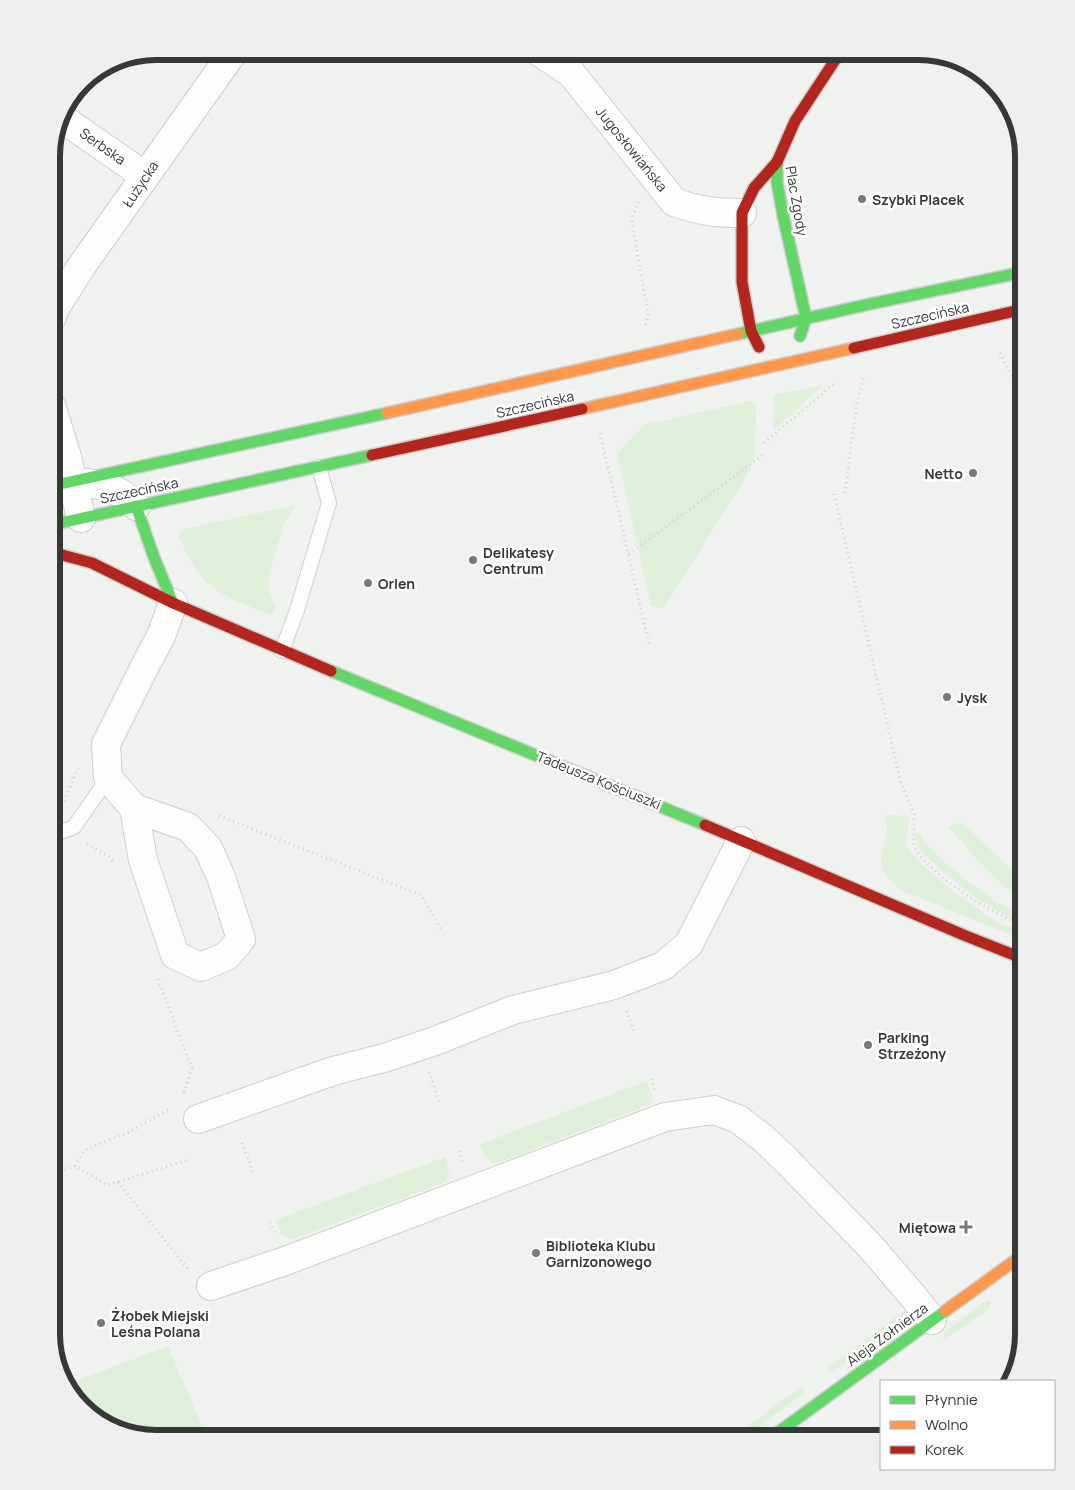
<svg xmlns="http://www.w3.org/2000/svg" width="1075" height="1490" viewBox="0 0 1075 1490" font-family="Manrope,sans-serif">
<rect width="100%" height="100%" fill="#eff2ee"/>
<g fill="#deefda">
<polygon points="823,385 774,430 773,430 774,395"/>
<polygon points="751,401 756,405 755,455 749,472 664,608 651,606 617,454 644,425"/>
<path d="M 296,505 L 285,521 L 269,573 L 268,587 L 271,597 L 276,607 L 271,615 C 245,604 215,596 198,572 C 190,562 185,549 179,538 L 181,531 L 189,528 Z"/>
<polygon points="885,815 909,816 906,846 916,859 954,892 995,921 1024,934 1024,936 1016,937 901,890 889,880 884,871 881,860 887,829"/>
<polygon points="961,822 1024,881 1024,898 1003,885 976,859 949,827"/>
<path d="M 917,831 L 926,844 L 945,863 L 996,902 L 1024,914 L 1024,924 C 1010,918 998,911 986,904 C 972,895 920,856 916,842 C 915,839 916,834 917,831 Z"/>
<polygon points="647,1081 653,1097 651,1104 502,1161 491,1163 485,1156 480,1144"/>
<polygon points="445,1157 449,1172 446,1182 292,1239 282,1235 276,1220"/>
<polygon points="988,1300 991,1303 989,1309 943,1341 945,1331"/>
<polygon points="910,1306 909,1314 905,1321 833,1372 827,1369"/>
<polygon points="168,1346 205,1434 149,1434 145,1437 103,1425 85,1406 76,1381"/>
<polygon points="803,1385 804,1393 745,1437 737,1434"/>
</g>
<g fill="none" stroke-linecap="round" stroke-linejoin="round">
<defs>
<g id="lane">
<polyline points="282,651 297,610 329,503 319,467"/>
<polyline points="51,836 74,827 108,778"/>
</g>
<g id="street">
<path d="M 538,51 L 571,73 L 674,202 C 699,211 715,213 742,213"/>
<polyline points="60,117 145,176"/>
<polyline points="51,319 55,308 83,264 234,51"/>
<polyline points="51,405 67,457 81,518"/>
<path d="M 72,481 C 98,484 118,486 136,506"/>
<polyline points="134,808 188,827 208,848 221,877 241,939 227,956 201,967 175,955 143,860 134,808 108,778 106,744 148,660 161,636 173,603"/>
<polyline points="198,1119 333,1071 384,1058 435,1041 513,1010 614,985 663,966 689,944 741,841"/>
<polyline points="211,1286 285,1261 665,1117 714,1110 738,1119 763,1138 784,1158 870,1246 912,1295 932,1320"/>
</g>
<g id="fast">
<polyline points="777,162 777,182 783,215 806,318 800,336"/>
<polyline points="738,334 870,304 1024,272"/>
<polyline points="51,486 387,413"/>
<polyline points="136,506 155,560 173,603"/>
<polyline points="51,525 372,455"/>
<polyline points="331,671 705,825"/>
<polyline points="769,1439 945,1311"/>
</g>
<g id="slow">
<polyline points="582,409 854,348"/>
<polyline points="387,413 738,334"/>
<polyline points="945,1311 1024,1254"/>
</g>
<g id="jam">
<polyline points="759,347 751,331 742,282 742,213 754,188 777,162 795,121 841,51"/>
<polyline points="854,348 1024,309"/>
<polyline points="372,455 582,409"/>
<polyline points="51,552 92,563 173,603 331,671"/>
<polyline points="705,825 966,936 1024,959"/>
</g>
</defs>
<use href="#lane" stroke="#cccfcb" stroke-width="16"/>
<use href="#street" stroke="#cccfcb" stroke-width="30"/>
<use href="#fast" stroke="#cccfcb" stroke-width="14"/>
<use href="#slow" stroke="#cccfcb" stroke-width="14"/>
<use href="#jam" stroke="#cccfcb" stroke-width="14"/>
<g stroke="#cfd0cf" stroke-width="3" stroke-dasharray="1 4" stroke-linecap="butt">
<polyline points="639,202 633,214 632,222 648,315 645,326"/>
<polyline points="1000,353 1024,403"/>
<polyline points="600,433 649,644"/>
<polyline points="764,443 836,382"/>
<polyline points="845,493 856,408 864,376"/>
<polyline points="834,494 901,783 914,814 914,846 919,855 941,877 977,902 1014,922"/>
<polyline points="629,554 763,455"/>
<polyline points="51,807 63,803 78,768"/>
<polyline points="219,816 421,895 443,932"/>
<polyline points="87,844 110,857 113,863"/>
<polyline points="158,979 192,1068 183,1095"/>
<polyline points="626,1011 634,1032"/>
<polyline points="51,1051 59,1036 51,1016"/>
<polyline points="429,1072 440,1104"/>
<polyline points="651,1079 655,1091"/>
<polyline points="242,1143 254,1174"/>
<polyline points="459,1151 463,1164"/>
<polyline points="75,1166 85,1150 131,1131 171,1108"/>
<polyline points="51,1176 75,1166 108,1185 188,1160"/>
<polyline points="118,1182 188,1269"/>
<polyline points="270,1222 275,1234"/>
<polyline points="151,1439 152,1437 206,1439"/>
</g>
<use href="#lane" stroke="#fdfdfc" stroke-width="14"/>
<use href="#street" stroke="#fdfdfc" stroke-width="28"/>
<use href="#fast" stroke="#63d668" stroke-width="11"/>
<use href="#slow" stroke="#ff974d" stroke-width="11"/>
<use href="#jam" stroke="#b3261e" stroke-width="11"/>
</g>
<g fill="#767976" stroke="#fff" stroke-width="2">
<circle cx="862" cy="199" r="5"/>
<circle cx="973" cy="473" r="5"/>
<circle cx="473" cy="560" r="5"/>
<circle cx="368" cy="583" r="5"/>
<circle cx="947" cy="697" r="5"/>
<circle cx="868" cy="1045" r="5"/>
<path d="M963.5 1219.5h5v5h5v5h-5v5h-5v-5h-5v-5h5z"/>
<circle cx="536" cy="1253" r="5"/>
<circle cx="101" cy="1323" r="5"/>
</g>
<g text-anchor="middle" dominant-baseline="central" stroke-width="5" stroke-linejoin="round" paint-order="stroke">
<g font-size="14" fill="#353835" stroke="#fff">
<text transform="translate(103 146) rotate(35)">Serbska</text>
<text transform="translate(632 149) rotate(51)">Jugosłowiańska</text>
<text transform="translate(140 184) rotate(-56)">Łużycka</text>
<text transform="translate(797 201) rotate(80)">Plac Zgody</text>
<text transform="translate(930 315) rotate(-13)">Szczecińska</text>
<text transform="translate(535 404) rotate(-13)">Szczecińska</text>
<text transform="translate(139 490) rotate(-12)">Szczecińska</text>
<text transform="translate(599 780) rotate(22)">Tadeusza Kościuszki</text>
<text transform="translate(887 1334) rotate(-36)">Aleja Żołnierza</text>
</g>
<g font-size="14" font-weight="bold" fill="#353835" stroke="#fff" text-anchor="start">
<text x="872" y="199">Szybki Placek</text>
<text x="963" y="473" text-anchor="end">Netto</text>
<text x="483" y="552">Delikatesy<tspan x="483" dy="16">Centrum</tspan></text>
<text x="378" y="583">Orlen</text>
<text x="957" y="697">Jysk</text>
<text x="878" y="1037">Parking<tspan x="878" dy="16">Strzeżony</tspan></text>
<text x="956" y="1227" text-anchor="end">Miętowa</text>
<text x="546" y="1245">Biblioteka Klubu<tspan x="546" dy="16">Garnizonowego</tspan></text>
<text x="111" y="1315">Żłobek Miejski<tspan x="111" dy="16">Leśna Polana</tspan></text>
</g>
</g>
<path d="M0 0H1075V1490H0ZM156 60H919A96 96 0 0 1 1015 156V1334A96 96 0 0 1 919 1430H156A96 96 0 0 1 60 1334V156A96 96 0 0 1 156 60Z" fill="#efefef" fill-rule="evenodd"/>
<path fill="none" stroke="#353835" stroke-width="6" d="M156 60H919A96 96 0 0 1 1015 156V1334A96 96 0 0 1 919 1430H156A96 96 0 0 1 60 1334V156A96 96 0 0 1 156 60Z"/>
<rect x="880" y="1380" width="175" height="90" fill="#ffffff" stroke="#aeafae"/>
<rect x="890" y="1396" width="25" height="8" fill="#63d668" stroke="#aeafae"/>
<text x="925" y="1405" font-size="15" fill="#353835">Płynnie</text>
<rect x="890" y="1421" width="25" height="8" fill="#ff974d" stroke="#aeafae"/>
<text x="925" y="1430" font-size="15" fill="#353835">Wolno</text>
<rect x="890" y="1446" width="25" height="8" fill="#b3261e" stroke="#aeafae"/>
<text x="925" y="1455" font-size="15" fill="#353835">Korek</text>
</svg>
